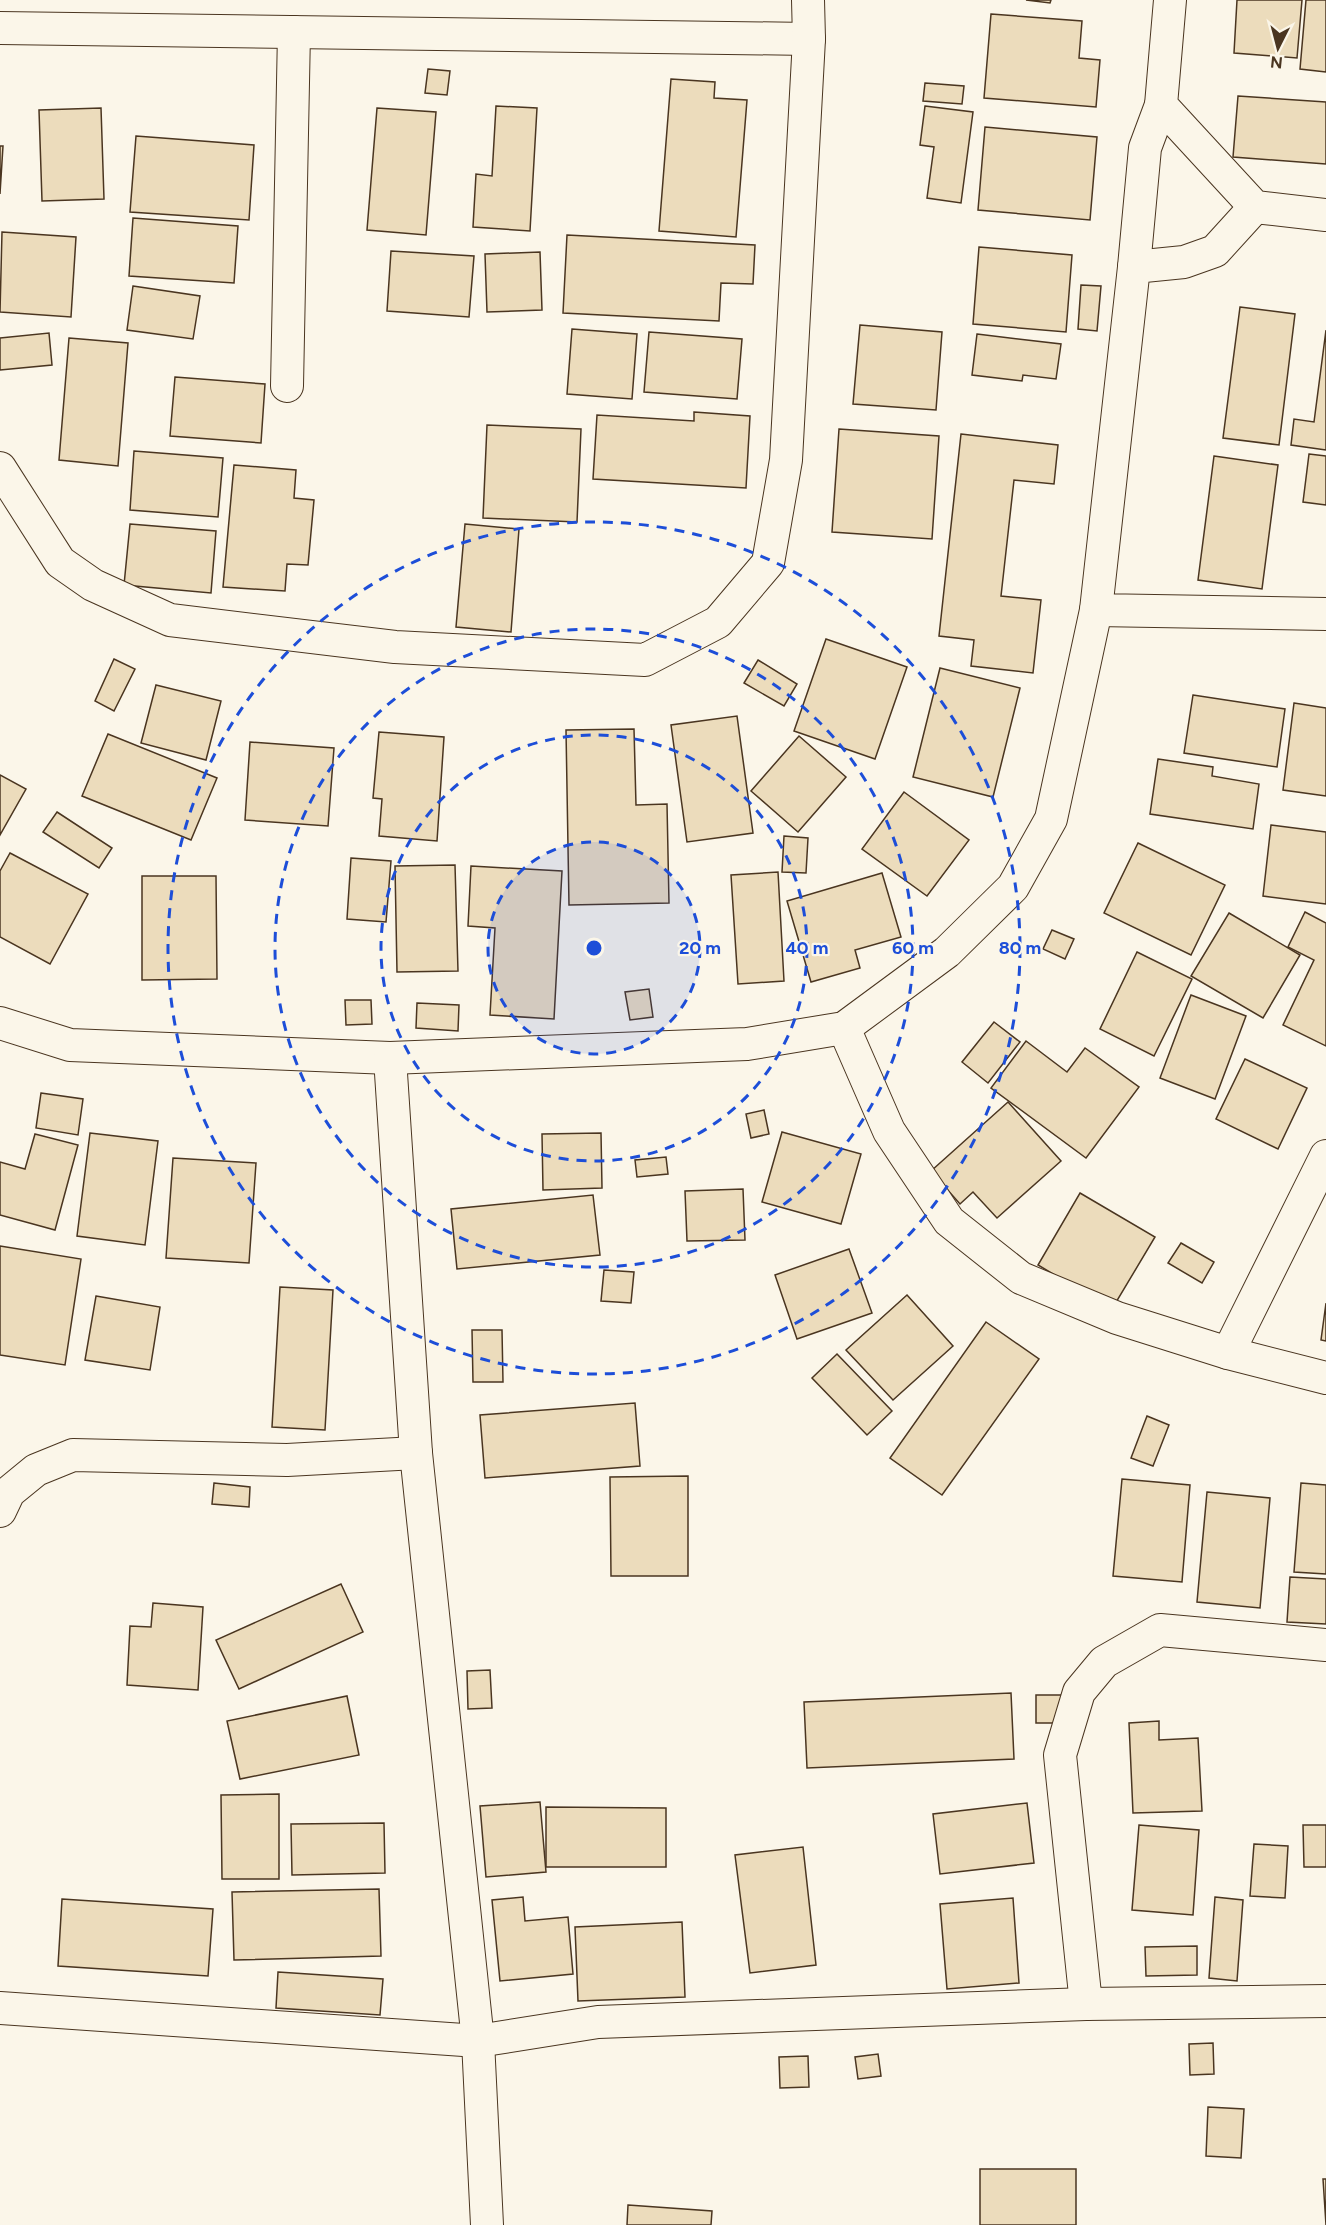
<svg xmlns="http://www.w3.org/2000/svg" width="1326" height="2225" viewBox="0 0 1326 2225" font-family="Figtree,sans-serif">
<rect width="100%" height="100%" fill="#fbf6e9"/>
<g fill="#ecdcbc" stroke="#4a3520" stroke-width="1.5">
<polygon points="1026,0 1051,0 1050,3"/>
<polygon points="1237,0 1302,0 1297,58 1234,53"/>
<polygon points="1306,0 1326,0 1326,72 1300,69"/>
<polygon points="991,14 1082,21 1079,58 1100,60 1096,107 984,98"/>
<polygon points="428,69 450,71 447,95 425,93"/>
<polygon points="671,79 715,82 714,98 747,100 736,237 659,231"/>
<polygon points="925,83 964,86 962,104 923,101"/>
<polygon points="1238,96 1326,102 1326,164 1233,157"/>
<polygon points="496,106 537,108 530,231 473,227 476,174 492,176"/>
<polygon points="925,106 973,112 961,203 927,198 934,147 920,145"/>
<polygon points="101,108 104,199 42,201 39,110"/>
<polygon points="377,108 436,112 426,235 367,230"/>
<polygon points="985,127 1097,137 1090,220 978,210"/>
<polygon points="136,136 254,145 249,220 130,212"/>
<polygon points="0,146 3,146 0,194"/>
<polygon points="133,218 238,226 234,283 129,276"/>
<polygon points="2,232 76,237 71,317 0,312"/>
<polygon points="567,235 755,245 753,284 721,283 719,321 563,313"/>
<polygon points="979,247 1072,255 1066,332 973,324"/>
<polygon points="391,251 474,256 469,317 387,311"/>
<polygon points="540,252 542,310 487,312 485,254"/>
<polygon points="1081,285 1101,286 1097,331 1078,329"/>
<polygon points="133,286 200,296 193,339 127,330"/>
<polygon points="1240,307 1295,314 1279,445 1223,438"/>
<polygon points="860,325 942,332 936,410 853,404"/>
<polygon points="572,329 637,334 632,399 567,394"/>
<polygon points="1326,330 1326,450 1291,445 1294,419 1314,422"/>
<polygon points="649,332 742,339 737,399 644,392"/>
<polygon points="49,333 52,365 0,370 0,338"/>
<polygon points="977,334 1061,344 1056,379 1023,375 1022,381 972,375"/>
<polygon points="69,338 128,343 118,466 59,460"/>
<polygon points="175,377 265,384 261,443 170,436"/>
<polygon points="694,412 750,416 746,488 593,479 597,415 694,421"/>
<polygon points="487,425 581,429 577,522 483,518"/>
<polygon points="839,429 939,436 932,539 832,532"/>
<polygon points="961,434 1058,445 1054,484 1014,480 1001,596 1041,600 1033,673 971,666 974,640 939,636"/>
<polygon points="134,451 223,458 218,517 130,510"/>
<polygon points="1309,454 1326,456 1326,505 1303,502"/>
<polygon points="1214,456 1278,465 1262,589 1198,580"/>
<polygon points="234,465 296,470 294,498 314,500 308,565 287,564 285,591 223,587"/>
<polygon points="130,524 216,531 211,593 124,585"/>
<polygon points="465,524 519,529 511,632 456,627"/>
<polygon points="826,639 907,667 875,759 794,731"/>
<polygon points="114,659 135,669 114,711 95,701"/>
<polygon points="758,660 797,684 784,706 744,683"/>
<polygon points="940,668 1020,688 993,797 913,777"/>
<polygon points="156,685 221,701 206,760 141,743"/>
<polygon points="1193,695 1285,709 1277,767 1184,753"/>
<polygon points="1294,703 1326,708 1326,796 1283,790"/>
<polygon points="737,716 753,833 687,842 671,725"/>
<polygon points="634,729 636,805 667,804 669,903 569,905 566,730"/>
<polygon points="379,732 444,737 437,841 379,836 382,799 373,798"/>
<polygon points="108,734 217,778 191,840 82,796"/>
<polygon points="799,736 846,777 798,832 751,791"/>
<polygon points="250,742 334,748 328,826 245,820"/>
<polygon points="1158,759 1213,767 1212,776 1259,784 1253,829 1150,814"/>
<polygon points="0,775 26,789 0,835"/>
<polygon points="904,792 969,840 927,896 862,849"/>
<polygon points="57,812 112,848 99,868 43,832"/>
<polygon points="1271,825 1326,832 1326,904 1263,896"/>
<polygon points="784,836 808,838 806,873 782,872"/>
<polygon points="1138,843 1225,885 1191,955 1104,913"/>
<polygon points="10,853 88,894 50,964 0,937 0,871"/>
<polygon points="351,858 391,861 386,922 347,919"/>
<polygon points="455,865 458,971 397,972 395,866"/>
<polygon points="471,866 562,871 554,1019 490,1015 495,928 468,926"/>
<polygon points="778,872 784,981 738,984 731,875"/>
<polygon points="882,873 901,937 855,950 860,968 811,982 787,901"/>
<polygon points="142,876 216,876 217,979 142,980"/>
<polygon points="1305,912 1326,923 1326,1046 1283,1025 1314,960 1288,947"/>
<polygon points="1229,913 1300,955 1263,1018 1191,976"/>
<polygon points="1052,930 1074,939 1065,959 1043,949"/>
<polygon points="1137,952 1192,979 1154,1056 1100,1029"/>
<polygon points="649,989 653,1017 630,1020 625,992"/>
<polygon points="1191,995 1246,1016 1215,1099 1160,1078"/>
<polygon points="345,1000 371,1000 372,1024 346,1025"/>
<polygon points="417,1003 459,1005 458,1031 416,1028"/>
<polygon points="994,1022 1020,1042 988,1083 962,1062"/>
<polygon points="1026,1041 1067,1072 1085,1048 1139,1087 1086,1158 991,1088"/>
<polygon points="1245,1059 1307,1088 1278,1149 1216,1119"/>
<polygon points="41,1093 83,1099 78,1135 36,1128"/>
<polygon points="1008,1102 1061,1161 997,1218 973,1192 960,1204 931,1171"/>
<polygon points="764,1110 769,1134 751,1138 746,1114"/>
<polygon points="782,1132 861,1154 841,1224 762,1202"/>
<polygon points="90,1133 158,1141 145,1245 77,1236"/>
<polygon points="601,1133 602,1188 543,1190 542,1134"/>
<polygon points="35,1134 78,1145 55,1230 0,1215 0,1162 25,1169"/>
<polygon points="666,1157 668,1174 637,1177 635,1160"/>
<polygon points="173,1158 256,1163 249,1263 166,1258"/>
<polygon points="743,1189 745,1240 687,1241 685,1191"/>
<polygon points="1080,1193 1155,1237 1112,1309 1038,1265"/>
<polygon points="593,1195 600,1255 457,1269 451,1209"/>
<polygon points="1181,1243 1214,1262 1202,1283 1168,1263"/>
<polygon points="0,1246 81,1259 65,1365 0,1355"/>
<polygon points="849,1249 872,1313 797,1339 775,1275"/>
<polygon points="604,1270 634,1272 631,1303 601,1301"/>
<polygon points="280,1287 333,1290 325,1430 272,1427"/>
<polygon points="907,1295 953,1346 893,1400 846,1350"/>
<polygon points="96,1296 160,1307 150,1370 85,1360"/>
<polygon points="1326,1303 1326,1341 1321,1340"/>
<polygon points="986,1322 1039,1359 942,1495 890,1458"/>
<polygon points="472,1330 502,1330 503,1382 473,1382"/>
<polygon points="837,1354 892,1411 867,1435 812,1378"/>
<polygon points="635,1403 640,1466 485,1478 480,1415"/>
<polygon points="1147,1416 1169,1425 1153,1466 1131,1458"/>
<polygon points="688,1476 688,1576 611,1576 610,1477"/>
<polygon points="1122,1479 1190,1485 1182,1582 1113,1576"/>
<polygon points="214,1483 250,1487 249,1507 212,1504"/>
<polygon points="1301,1483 1326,1485 1326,1574 1294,1572"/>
<polygon points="1207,1492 1270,1498 1260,1608 1197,1602"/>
<polygon points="1290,1577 1326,1579 1326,1624 1287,1622"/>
<polygon points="341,1584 363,1632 239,1689 216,1640"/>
<polygon points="153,1603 203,1607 198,1690 127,1685 130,1626 151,1627"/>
<polygon points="490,1670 492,1708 468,1709 467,1671"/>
<polygon points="1011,1693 1014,1759 807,1768 804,1702"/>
<rect x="1036" y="1695" width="26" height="28"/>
<polygon points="347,1696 359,1755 240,1779 227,1721"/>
<polygon points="1159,1721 1159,1740 1198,1738 1202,1811 1133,1813 1129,1723"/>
<polygon points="279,1794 279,1879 222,1879 221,1795"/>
<polygon points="540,1802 546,1872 486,1877 480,1806"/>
<polygon points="1027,1803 1034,1863 940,1874 933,1814"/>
<polygon points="546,1807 666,1808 666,1867 546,1867"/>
<polygon points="384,1823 385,1873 292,1875 291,1824"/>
<polygon points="1139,1825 1199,1830 1193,1915 1132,1910"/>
<polygon points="1303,1825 1326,1825 1326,1867 1304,1867"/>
<polygon points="1254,1844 1288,1846 1285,1898 1250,1896"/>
<polygon points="803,1847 816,1965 750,1973 735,1855"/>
<polygon points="379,1889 381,1956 234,1960 232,1892"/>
<polygon points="523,1897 525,1921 568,1917 573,1974 500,1981 492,1900"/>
<polygon points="1215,1897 1243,1900 1237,1981 1209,1978"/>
<polygon points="1013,1898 1019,1983 947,1989 940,1904"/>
<polygon points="62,1899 213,1909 208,1976 58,1966"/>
<polygon points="682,1922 685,1997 578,2001 575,1927"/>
<polygon points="1197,1946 1197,1975 1146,1976 1145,1947"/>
<polygon points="278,1972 383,1979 380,2015 276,2008"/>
<polygon points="1213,2043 1214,2074 1190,2075 1189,2044"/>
<polygon points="878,2054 881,2076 858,2079 855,2057"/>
<polygon points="808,2056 809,2087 780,2088 779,2057"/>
<polygon points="1208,2107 1244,2109 1241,2158 1206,2156"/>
<rect x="980" y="2169" width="96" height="56"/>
<polygon points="1323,2179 1326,2179 1326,2225"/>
<polygon points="628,2205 712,2211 711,2225 627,2225"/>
</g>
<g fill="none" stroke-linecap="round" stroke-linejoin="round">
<defs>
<g id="street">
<polyline points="1170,0 1161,105 1255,207 1326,215"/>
<polyline points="0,28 809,39"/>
<polyline points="1255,207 1215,251 1184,262 1134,267 1096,610 1326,614"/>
<polyline points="1134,267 1145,148 1161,105"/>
<polyline points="287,386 294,32"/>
<polyline points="0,468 60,562 93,585 170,620 395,647 645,660 718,622 768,563 786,460 809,39 808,0"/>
<polyline points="0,1023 70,1045 390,1058 747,1044 844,1028 947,952 1013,887 1051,819 1096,610"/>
<polyline points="844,1028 889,1131 949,1221 1021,1278 1117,1318 1228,1353"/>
<polyline points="390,1058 416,1453 478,2041 487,2225"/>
<polyline points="1326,1156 1228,1353 1326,1378"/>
<polyline points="0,1511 9,1492 36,1470 73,1455 287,1460 416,1453"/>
<polyline points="1326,1645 1160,1630 1104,1662 1079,1692 1060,1755 1086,2004 1326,2001"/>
<polyline points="0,2008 478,2041 598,2022 1086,2004"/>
</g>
</defs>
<use href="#street" stroke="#4a3520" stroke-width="34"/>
<use href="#street" stroke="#fbf6e9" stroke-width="32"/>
</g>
<circle cx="594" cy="948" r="106" fill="#1d4ed8" fill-opacity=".12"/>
<g fill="none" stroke="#1d4ed8" stroke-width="3" stroke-dasharray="10 8">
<circle cx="594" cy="948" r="106"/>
<circle cx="594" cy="948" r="213"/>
<circle cx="594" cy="948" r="319"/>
<circle cx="594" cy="948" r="426"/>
</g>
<circle cx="594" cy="948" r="9" fill="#1d4ed8" stroke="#fbf6e9" stroke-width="3"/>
<g font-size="18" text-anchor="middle" font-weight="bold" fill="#1d4ed8" stroke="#fbf6e9" stroke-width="4.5" stroke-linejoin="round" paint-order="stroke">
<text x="700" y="954">20 m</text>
<text x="807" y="954">40 m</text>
<text x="913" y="954">60 m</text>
<text x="1020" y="954">80 m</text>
</g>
<g transform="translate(1278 48) rotate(186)" stroke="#fbf6e9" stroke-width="4.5" paint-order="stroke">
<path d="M0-4.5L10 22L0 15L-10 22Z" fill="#4a3520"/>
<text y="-9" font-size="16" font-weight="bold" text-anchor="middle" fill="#4a3520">N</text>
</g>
</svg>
